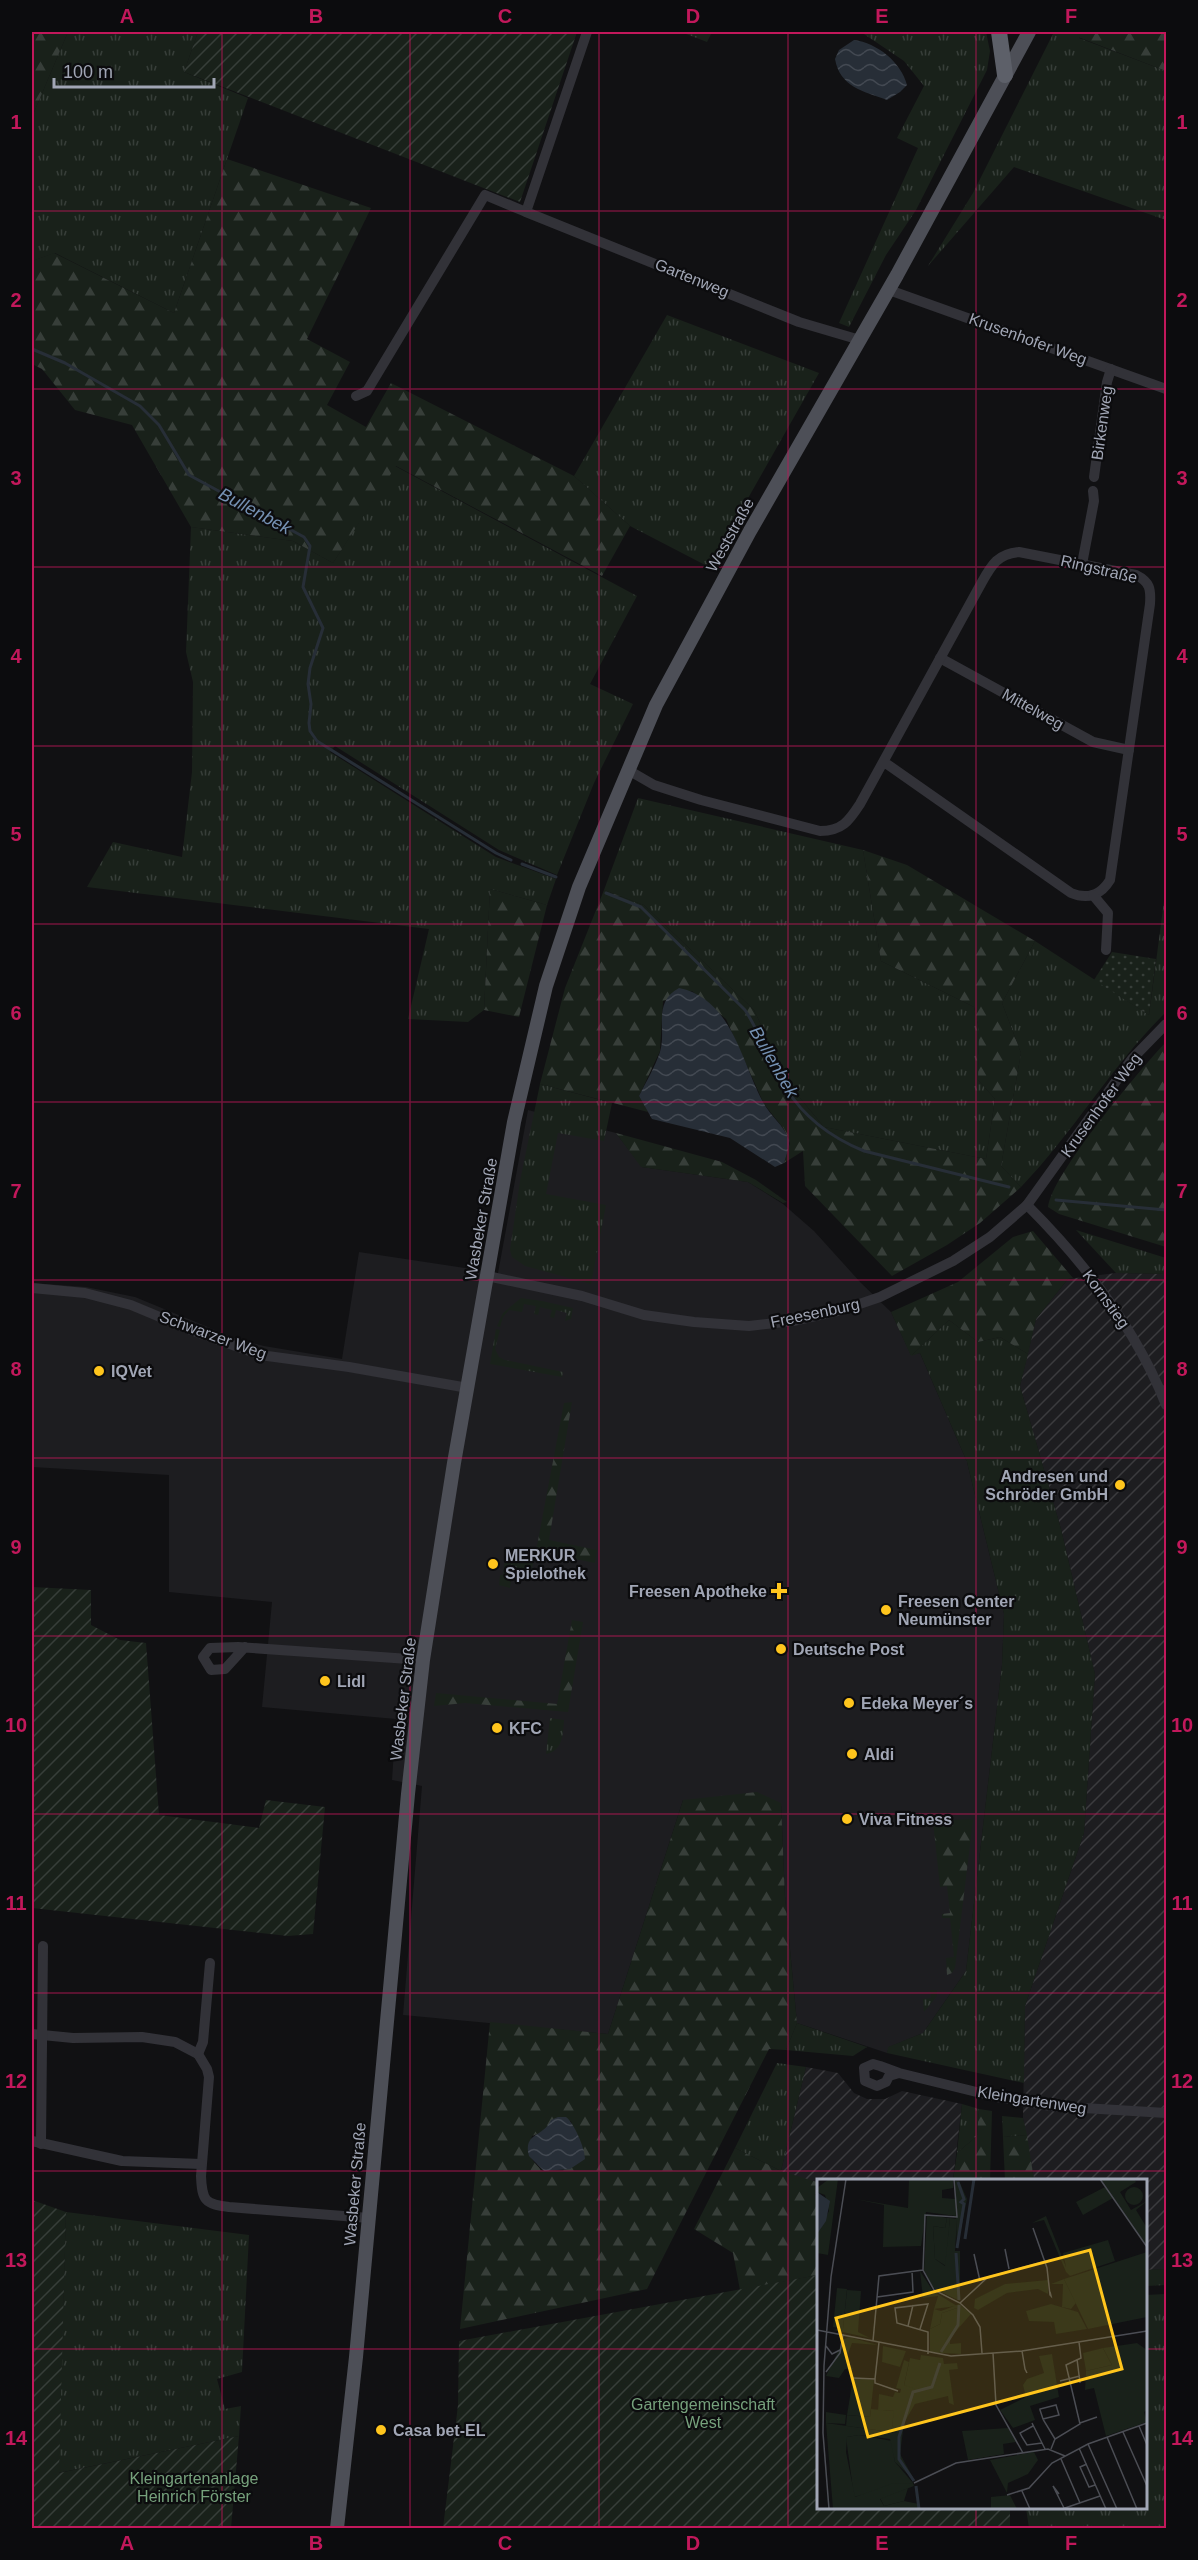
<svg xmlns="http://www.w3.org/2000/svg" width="1198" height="2560" viewBox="0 0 1198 2560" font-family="Arial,sans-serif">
<defs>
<pattern id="industrial-furrows" width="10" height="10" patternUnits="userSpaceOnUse" patternTransform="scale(1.5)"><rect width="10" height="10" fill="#1d1d20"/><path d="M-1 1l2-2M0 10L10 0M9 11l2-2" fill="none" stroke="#3b3b3e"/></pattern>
<pattern id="grass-tufts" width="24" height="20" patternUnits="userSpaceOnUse" patternTransform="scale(1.5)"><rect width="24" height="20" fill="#19211a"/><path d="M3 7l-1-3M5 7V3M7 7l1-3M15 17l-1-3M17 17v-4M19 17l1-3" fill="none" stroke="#373e39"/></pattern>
<pattern id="forest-firs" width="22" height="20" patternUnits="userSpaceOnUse" patternTransform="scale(1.5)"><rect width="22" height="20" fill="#19211a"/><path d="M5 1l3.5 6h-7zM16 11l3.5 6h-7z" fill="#373e39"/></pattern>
<pattern id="park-dots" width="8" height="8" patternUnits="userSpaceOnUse" patternTransform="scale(1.5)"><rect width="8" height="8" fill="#19211a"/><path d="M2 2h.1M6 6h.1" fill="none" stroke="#373e39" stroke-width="1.8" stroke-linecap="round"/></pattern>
<pattern id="garden-furrows" width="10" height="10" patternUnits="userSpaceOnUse" patternTransform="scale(1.5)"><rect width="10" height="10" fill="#19211a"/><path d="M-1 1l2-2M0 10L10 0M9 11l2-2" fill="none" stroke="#373e39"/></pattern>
<pattern id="water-waves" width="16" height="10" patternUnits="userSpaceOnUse" patternTransform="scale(1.5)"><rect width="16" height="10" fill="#272e37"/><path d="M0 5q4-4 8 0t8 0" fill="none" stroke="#434952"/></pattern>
</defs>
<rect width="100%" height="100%" fill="#111113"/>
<polygon fill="#1d1d20" points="528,1110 616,1133 642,1167 748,1182 783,1204 814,1231 861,1283 891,1312 911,1355 920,1353 967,1462 1004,1614 1002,1665 966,1971 923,2033 889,2047 887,2053 797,2023 785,1897 781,1804 683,1800 608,2034 403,2015 422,1786 392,1780 396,1719 262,1707 272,1602 169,1592 169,1475 32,1467 32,1283 86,1287 135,1297 237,1339 264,1346 342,1359 359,1252 498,1273"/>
<g fill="url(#industrial-furrows)">
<polygon points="1116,1273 1166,1274 1166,2269 1146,2270 1146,2180 1034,2180 1023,2118 1025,2006 1084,1833 1095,1674 1061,1529 1020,1386 1036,1319 1068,1279"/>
<polygon points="806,2067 838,2073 854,2093 867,2099 885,2099 902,2091 962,2104 953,2180 818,2180 818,2196 781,2171"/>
</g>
<g fill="url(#grass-tufts)">
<polygon points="68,32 198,32 184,72 248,98 174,313 55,253 32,261 32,117"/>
<polygon points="681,32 712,32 707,42"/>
<polygon points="861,32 986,32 990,51 987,70 916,210 886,255 849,327 839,323 918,148 897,138 924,86 904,61"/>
<polygon points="1054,32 1081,32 1079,38 1166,71 1166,220 1014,167 928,266 973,193"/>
<polygon points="667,315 819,373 709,567 630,526 574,476"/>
<polygon points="395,466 637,596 590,684 633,704 594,783 557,875 499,850 335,746 330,752 496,857 556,879 547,905 490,889 484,1010 468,1022 408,1019 429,929 87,887 113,842 182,857 192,772 193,682 186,652 191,527 293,541 333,563"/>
<polygon points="638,798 863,850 881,961 974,1007 979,1029 978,1080 995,1099 986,1159 824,1127 790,1086 754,1010 644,905 604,890"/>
<path d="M 1166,886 L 1166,1012 C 1112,1065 1074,1132 1021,1187 L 1001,1166 L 1021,1053 L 1002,1003 L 1035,941 L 1149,1015 Z"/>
<polygon points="540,1084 612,1103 604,1141 558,1133 546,1194 606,1205 591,1284 525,1266 512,1257 510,1250 520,1181"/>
<polygon points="1076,1230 1166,1258 1166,1274 1116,1273"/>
<polygon points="521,1298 542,1301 573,1308 571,1319 565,1321 567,1313 556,1310 554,1318 550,1317 552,1310 540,1307 538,1315 534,1314 536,1306 524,1304 522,1312 509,1310 503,1317 500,1327 497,1326 503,1313"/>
<polygon points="949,1320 978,1342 1000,1337 1028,1354 1020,1386 1061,1529 1095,1674 1084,1833 1025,2006 1024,2083 887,2053 888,2047 923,2033 966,1971 1002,1665 1004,1614 967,1462 920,1353 911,1356"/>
<polygon points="496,1329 500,1330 495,1349 499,1357 505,1360 563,1372 562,1377 490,1364"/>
<polygon points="506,1547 536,1551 531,1571 513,1568 510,1588 499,1585 500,1575 503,1575"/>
<path d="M 550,1718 L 564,1720 C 563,1734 563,1751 546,1754 Z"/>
<polygon points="930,1990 937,1990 937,1996 924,2012 923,1999 931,1998"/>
<polygon points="797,2023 867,2047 853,2056 786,2050"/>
<polygon points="777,2063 806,2067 781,2171 735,2148"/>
<polygon points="962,2104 979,2109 977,2136 957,2153"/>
<polygon points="1002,2116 1023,2118 1027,2135 1003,2137"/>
<polygon points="66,2212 249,2235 242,2372 217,2379 225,2409 241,2406 239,2436 58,2473"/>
<polygon points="1166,2269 1166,2285 1146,2286 1146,2270"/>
<polygon points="1166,2294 1166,2528 1029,2528 1026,2508 1146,2508 1146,2295"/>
</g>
<g fill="url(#forest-firs)" fill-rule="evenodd">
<polygon points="32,32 68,32 32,117"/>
<polygon points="1081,32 1166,32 1166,71 1078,37"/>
<polygon points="227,159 371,208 307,339 350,362 327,405 366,427 391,383 574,476 630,526 602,576 396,466 333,563 293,541 191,527 132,425 75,410 42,369 32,364 32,261 54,253 174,313"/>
<polygon points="863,850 907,865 1035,941 1002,1003 1021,1053 1001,1166 1021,1187 980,1223 947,1245 892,1276 805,1186 803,1151 784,1163 790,1143 784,1129 764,1104 726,1019 692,991 663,1001 660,1051 639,1096 648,1112 540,1084 565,988 604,890 644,905 754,1010 790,1086 824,1127 986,1159 995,1099 978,1080 979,1029 974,1007 881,961"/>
<polygon points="490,889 547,905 519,1017 484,1010"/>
<path d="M 1166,1042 L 1166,1247 L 1059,1214 L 1048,1207 C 1051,1175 1141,1068 1166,1042 Z"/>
<polygon points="616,1133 722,1162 756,1180 787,1202 783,1203 748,1182 641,1167"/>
<polygon points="1033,1231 1073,1278 1068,1279 1036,1319 1028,1354 1000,1337 978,1342 949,1320 911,1356 891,1312 958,1282 1013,1237"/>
<polygon points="572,1402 549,1540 597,1550 595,1563 536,1551 564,1403"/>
<polygon points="572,1620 583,1622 568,1712 465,1703 434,1706 436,1693 557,1704"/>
<path d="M 757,1792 L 781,1803 L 785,1897 L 797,2023 L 786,2050 L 769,2049 L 647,2289 L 460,2329 L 490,2022 L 608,2034 L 683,1800 ZM 571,2121 L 573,2129 L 578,2136 L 570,2169 L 543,2171 C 530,2160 526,2152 532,2136 Z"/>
<polygon points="970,1819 973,1820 955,1968 952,1973 947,1975 946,1958 954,1957 950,1918 942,1918 942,1914 950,1913 947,1886 940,1887 933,1821"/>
<polygon points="979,2109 992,2111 990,2180 953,2180 957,2153 977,2136"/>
<polygon points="1027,2135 1034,2180 1005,2180 1003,2137"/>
<polygon points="735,2148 781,2171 817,2182 815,2195 818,2196 818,2275 740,2290 733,2253 694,2229"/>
</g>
<polygon fill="url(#park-dots)" points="1112,952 1156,959 1149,1015 1094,980"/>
<g fill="url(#garden-furrows)">
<polygon points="198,32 577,32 520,202 184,72"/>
<polygon points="32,1587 91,1590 91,1625 120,1640 146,1643 159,1815 259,1828 266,1800 325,1807 313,1934 288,1936 32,1908"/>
<polygon points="32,2200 66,2212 59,2473 239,2436 231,2528 32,2528"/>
<polygon points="818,2275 818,2508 1010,2508 1010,2528 443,2528 458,2405 459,2341"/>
</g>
<g fill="url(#water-waves)">
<path d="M 854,40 C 877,43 901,62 907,85 L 900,92 L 887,100 C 863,91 840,87 835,59 L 839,50 Z"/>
<path d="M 679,988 C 732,999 741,1061 763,1102 C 770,1116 784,1125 789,1140 C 790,1147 786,1156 784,1163 L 775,1167 L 730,1138 L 652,1119 L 639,1096 C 646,1082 655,1067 660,1052 C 667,1028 652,1003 679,988 Z"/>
<path d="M 558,2117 L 566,2117 C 574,2123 585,2148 585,2159 L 570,2169 L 544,2171 L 529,2156 C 523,2132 543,2138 551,2120 Z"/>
</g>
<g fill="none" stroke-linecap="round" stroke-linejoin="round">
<g stroke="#272e37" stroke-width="3">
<polyline points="32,349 65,363 140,406 159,425 189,475 304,537 310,546 303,587 323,628 310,668 308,684 311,704 309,723 310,731 317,741 496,853 511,860"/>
<polyline points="522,864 556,877"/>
<path d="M 606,893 L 641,907 L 745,1010 C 761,1034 770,1064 786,1088 C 805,1119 832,1138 864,1151 L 1009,1187"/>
<polyline points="1056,1200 1166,1210"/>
</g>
<g stroke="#323238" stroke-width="10">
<polyline points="587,32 526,212 799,322 860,340"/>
<polyline points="889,290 1166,389"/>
<polyline points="356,396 367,391 485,195 526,212"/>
<polyline points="1094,477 1107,382 1111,369"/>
<polyline points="1082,564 1094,501 1093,491"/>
<polyline points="940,658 1093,742 1129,750"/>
<path d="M 628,770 L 654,785 L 701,800 L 820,831 C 842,831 849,821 860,804 L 982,582 C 992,564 998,554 1019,552 L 1136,575 C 1150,582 1151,589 1150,604 L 1110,880 C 1101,895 1088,900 1071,893 L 884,762"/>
<polyline points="1093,895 1108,913 1106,950"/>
<path d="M 1027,1205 C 1085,1263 1136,1328 1166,1405"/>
<polyline points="487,1276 582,1296 644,1315 694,1322 749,1326 793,1321 842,1310 880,1297 953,1261 990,1237 1027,1205 1132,1059 1166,1024"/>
<polyline points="32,1288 85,1293 131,1305 191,1330 260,1355 349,1367 468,1388"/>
<polyline points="245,1647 225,1669 211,1670 203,1657 210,1648 238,1647 423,1660"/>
<path d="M 32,2034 L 73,2038 L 142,2037 L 175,2042 L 198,2054 L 207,2069 L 209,2077 L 201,2176 C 202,2201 205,2204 229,2207 L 369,2218"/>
<polyline points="198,2054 203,2042 210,1963"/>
<polyline points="899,2073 889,2076 886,2082 877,2086 865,2081 864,2068 873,2064 880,2066 899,2073 997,2097 1051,2106 1166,2113"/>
<polyline points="32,2141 122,2161 201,2164"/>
<polyline points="41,2144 43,1946"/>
</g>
<polyline stroke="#4d4f57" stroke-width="14" points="337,2528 356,2357 408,1794 423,1660 454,1463 514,1122 546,986 579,887 656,705 750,531 897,275 1029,32"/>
<polyline stroke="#5d6069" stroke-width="16" points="999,32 1005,75"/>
</g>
<path fill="none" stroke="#c2185b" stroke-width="1.5" stroke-opacity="0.55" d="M 222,32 L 222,2528M 410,32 L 410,2528M 599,32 L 599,2528M 788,32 L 788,2528M 976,32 L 976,2180M 32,211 L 1166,211M 32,389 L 1166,389M 32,567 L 1166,567M 32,746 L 1166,746M 32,924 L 1166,924M 32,1102 L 1166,1102M 32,1280 L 1166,1280M 32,1458 L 1166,1458M 32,1636 L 1166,1636M 32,1814 L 1166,1814M 32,1993 L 1166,1993M 32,2171 L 1166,2171M 32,2349 L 818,2349M 1146,2349 L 1166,2349M 976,2508 L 976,2528"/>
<g fill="#ffc51d" stroke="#0c0c0e" stroke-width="2">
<circle cx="99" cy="1371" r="6"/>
<circle cx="1120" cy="1485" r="6"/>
<circle cx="493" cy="1564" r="6"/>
<path d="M776 1582h6v6h6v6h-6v6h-6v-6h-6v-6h6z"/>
<circle cx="886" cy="1610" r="6"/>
<circle cx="781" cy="1649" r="6"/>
<circle cx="325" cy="1681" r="6"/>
<circle cx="849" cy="1703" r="6"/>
<circle cx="497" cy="1728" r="6"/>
<circle cx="852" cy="1754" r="6"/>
<circle cx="847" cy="1819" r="6"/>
<circle cx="381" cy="2430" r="6"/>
</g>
<g text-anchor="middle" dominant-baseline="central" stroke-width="4.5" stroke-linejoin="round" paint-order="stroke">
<g font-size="16" fill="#a1a6b5" stroke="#0c0c0e">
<text transform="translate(692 278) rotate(22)">Gartenweg</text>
<text transform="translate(1028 339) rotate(20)">Krusenhofer Weg</text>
<text transform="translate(1102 423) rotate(-82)">Birkenweg</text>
<text transform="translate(730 535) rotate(-61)">Weststraße</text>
<text transform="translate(1099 569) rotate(13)">Ringstraße</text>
<text transform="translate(1033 709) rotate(29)">Mittelweg</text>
<text transform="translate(1101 1105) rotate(-54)">Krusenhofer Weg</text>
<text transform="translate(481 1219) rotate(-80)">Wasbeker Straße</text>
<text transform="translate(1106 1299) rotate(54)">Kornstieg</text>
<text transform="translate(815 1313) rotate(-12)">Freesenburg</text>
<text transform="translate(213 1335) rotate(20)">Schwarzer Weg</text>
<text transform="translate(403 1699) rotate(-83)">Wasbeker Straße</text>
<text transform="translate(1032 2100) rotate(9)">Kleingartenweg</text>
<text transform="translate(355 2184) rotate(-85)">Wasbeker Straße</text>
</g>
<g font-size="16" font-weight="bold" fill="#a1a6b5" stroke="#0c0c0e" text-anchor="start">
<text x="111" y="1371">IQVet</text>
<text x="1108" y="1476" text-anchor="end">Andresen und<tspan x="1108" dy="18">Schröder GmbH</tspan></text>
<text x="505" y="1555">MERKUR<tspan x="505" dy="18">Spielothek</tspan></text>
<text x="767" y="1591" text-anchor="end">Freesen Apotheke</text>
<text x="898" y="1601">Freesen Center<tspan x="898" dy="18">Neumünster</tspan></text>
<text x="793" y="1649">Deutsche Post</text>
<text x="337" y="1681">Lidl</text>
<text x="861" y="1703">Edeka Meyer´s</text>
<text x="509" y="1728">KFC</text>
<text x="864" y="1754">Aldi</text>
<text x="859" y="1819">Viva Fitness</text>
<text x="393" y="2430">Casa bet-EL</text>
</g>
<g font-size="16" fill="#76a17c" stroke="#0c0c0e">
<text x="703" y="2404">Gartengemeinschaft<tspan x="703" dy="18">West</tspan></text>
<text x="194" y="2478">Kleingartenanlage<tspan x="194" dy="18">Heinrich Förster</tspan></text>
</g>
<g font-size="18" font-style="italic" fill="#7591b3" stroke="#0c0c0e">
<text transform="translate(255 511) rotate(28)">Bullenbek</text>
<text transform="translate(774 1062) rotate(60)">Bullenbek</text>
</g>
</g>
<g transform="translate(817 2179)">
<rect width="330" height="330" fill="#111113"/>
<path d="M 12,0 L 21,0 L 11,76 L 0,74 L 0,55 L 12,32 L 8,16 L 0,13 L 0,9 ZM 92,0 L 136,0 L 136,9 L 125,11 L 125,19 L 138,20 L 139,37 L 109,33 L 104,67 L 66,68 L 67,26 L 38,20 L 91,29 ZM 138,2 L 142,2 L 150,20 L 140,71 ZM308 17a9 9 0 1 1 18 0a9 9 0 1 1-18 0ZM 229,37 L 249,88 L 246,74 L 291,61 L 298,82 L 253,97 L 249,93 L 227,41 L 215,44 ZM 130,39 L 133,39 L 129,87 L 118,80 L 116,47 L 128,49 ZM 103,92 L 116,112 L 140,127 L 117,130 L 121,117 L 106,119 ZM 231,101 L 231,115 L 221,110 L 190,114 L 161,131 L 157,129 L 158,120 L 188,105 ZM 30,111 L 44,112 L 41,153 L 53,159 L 16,151 L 26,149 ZM 140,129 L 141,146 L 123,174 L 113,173 L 113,150 L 123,145 L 125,134 ZM 32,158 L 61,166 L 35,164 L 29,181 L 36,190 L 28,190 L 22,199 L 9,197 L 27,160 ZM 66,167 L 89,172 L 83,188 L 65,183 ZM 286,169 L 295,186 L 269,192 L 266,174 ZM 104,176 L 126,179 L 127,185 L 140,184 L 141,190 L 132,191 L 137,226 L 132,224 L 131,217 L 98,225 L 97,214 L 87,206 L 93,179 L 103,181 ZM 54,230 L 78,232 L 75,246 L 81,254 L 29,247 L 30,236 L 53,238 ZM 9,233 L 29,236 L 28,245 L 9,244 ZM 42,256 L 75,262 L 78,283 L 96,304 L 37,318 L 29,258 ZM 217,273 L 221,281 L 211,295 L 191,304 L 190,314 L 173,281 ZM 91,309 L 87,322 L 67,327 L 63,319 Z" fill="#19211a"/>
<path d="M 284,0 L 317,0 L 319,3 L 303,13 L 314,31 L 330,22 L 319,31 L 330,49 L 330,67 ZM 288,8 L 296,19 L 266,36 L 259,23 ZM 110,35 L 130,39 L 128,49 L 116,47 L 118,80 L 128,87 L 133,39 L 140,40 L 138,72 L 143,72 L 143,122 L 116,109 L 107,91 ZM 247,100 L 259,124 L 254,130 L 245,128 L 246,105 L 234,105 ZM 20,109 L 30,110 L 26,150 L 16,148 ZM 142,125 L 154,135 L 133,159 L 133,165 L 144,164 L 144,175 L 123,174 L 131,156 L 141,146 L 140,129 L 125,134 L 123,145 L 113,150 L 117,130 L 124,132 ZM 234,125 L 261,133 L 270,150 L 239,155 L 237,143 L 212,142 L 209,132 ZM 87,181 L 92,183 L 87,206 L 98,210 L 98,225 L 87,244 L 83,275 L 98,302 L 78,283 L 73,260 L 42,256 L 30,258 L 29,273 L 38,318 L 74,305 L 96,304 L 97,307 L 63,320 L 67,327 L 87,322 L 102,325 L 102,330 L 16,330 L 9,244 L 80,254 L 75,246 L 77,232 L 61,231 L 62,215 L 76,218 L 78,213 L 83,214 L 84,210 L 79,209 ZM 191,249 L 199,263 L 186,265 L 187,275 L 151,281 L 145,252 ZM 193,316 L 200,330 L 174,330 L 174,318 Z" fill="#19211a"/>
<path d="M 330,73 L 330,138 L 271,150 L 247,100 ZM 320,164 L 330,171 L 330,231 L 327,233 L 330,243 L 289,257 L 277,209 L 268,211 L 269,192 L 295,186 L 286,169 ZM 235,175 L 242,218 L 213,227 L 218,241 L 196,249 L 183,231 L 209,218 L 206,206 L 210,200 L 227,194 L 222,177 ZM 36,199 L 57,201 L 53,238 L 30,236 Z" fill="#19211a"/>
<path d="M 0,13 L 13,22 L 9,42 L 0,55 Z" fill="#272e37"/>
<path fill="none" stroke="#272e37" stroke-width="3" d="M 148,60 L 157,0M 140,69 L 147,25 L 144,23 L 147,20 L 141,3M 139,74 L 142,121M 124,173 L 141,146 L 142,126M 97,302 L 82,280 L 82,258 L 96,213 L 115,208 L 123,184M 99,307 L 102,330"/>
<path fill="none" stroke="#4b4d54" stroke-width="1.5" d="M 137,0 L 140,38 L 108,36 L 106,91 L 117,111 L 143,124 L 156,136 L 163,148 L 165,174M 283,0 L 330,68M 216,49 L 230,89 L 233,116 L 234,117 L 233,113M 188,70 L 192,90M 157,75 L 163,102M 60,118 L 96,113 L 95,92M 143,124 L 171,98 L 229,82M 91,147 L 96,126M 103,150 L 111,125 L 78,129 L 80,144 L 111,153 L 111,175M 0,151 L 134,177 L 205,172 L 330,152M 56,162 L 62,97 L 106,91M 9,167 L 15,175 L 23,171M 205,172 L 208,190 L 210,194 L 208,190M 176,174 L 179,226 L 206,274M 260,180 L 263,204M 9,193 L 23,174 L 26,155M 36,199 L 58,200 L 62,163M 58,200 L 58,204 L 81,212M 243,202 L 263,197M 226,240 L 242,236 L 239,226 L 223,230 L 223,231 L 226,240 L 227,242 L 238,260M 215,244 L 228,270M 263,244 L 280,238M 216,247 L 203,254 L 205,258 L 210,266 L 225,264M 322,247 L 330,266M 306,253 L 330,307M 290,258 L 320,330M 271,265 L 300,330M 262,269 L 289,330M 234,270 L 238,260 L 263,245 L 249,186 L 264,179 L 262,163M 244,280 L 263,324M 270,285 L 263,288 L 272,308 L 278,306M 97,304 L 139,284 L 231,270 L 248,277M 205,312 L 213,330M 242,315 L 236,307 L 247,329M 190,316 L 212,309 L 235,284 L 271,265 L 330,244M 12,330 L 6,254 L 7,187 L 14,98 L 29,0M 245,330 L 283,317"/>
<path fill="#ffc51d" fill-opacity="0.15" stroke="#ffc51d" stroke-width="3" d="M 273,71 L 305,190 L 51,258 L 19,139 Z"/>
<rect width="330" height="330" fill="none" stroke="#a1a6b5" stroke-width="3"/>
</g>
<rect width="1198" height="2560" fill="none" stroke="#0c0c0e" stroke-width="66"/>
<path d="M54 78v9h160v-9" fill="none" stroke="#a1a6b5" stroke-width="3"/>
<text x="63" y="78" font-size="18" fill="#a1a6b5" stroke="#0c0c0e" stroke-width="4.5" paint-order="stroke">100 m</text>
<rect x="33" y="33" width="1132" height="2494" fill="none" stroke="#c2185b" stroke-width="2"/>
<g font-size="20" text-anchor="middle" font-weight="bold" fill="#c2185b">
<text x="127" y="23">A</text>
<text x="316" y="23">B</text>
<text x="505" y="23">C</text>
<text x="693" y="23">D</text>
<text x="882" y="23">E</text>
<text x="1071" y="23">F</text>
<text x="16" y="129">1</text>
<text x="1182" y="129">1</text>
<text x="16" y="307">2</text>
<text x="1182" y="307">2</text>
<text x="16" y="485">3</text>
<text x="1182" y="485">3</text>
<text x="16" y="663">4</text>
<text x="1182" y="663">4</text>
<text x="16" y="841">5</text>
<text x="1182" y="841">5</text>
<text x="16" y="1020">6</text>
<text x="1182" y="1020">6</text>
<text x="16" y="1198">7</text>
<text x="1182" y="1198">7</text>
<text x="16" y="1376">8</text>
<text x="1182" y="1376">8</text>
<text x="16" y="1554">9</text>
<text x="1182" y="1554">9</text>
<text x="16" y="1732">10</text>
<text x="1182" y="1732">10</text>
<text x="16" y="1910">11</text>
<text x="1182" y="1910">11</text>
<text x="16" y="2088">12</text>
<text x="1182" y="2088">12</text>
<text x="16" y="2267">13</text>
<text x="1182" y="2267">13</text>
<text x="16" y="2445">14</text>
<text x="1182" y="2445">14</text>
<text x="127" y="2550">A</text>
<text x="316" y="2550">B</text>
<text x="505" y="2550">C</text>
<text x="693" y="2550">D</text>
<text x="882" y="2550">E</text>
<text x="1071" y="2550">F</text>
</g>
</svg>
